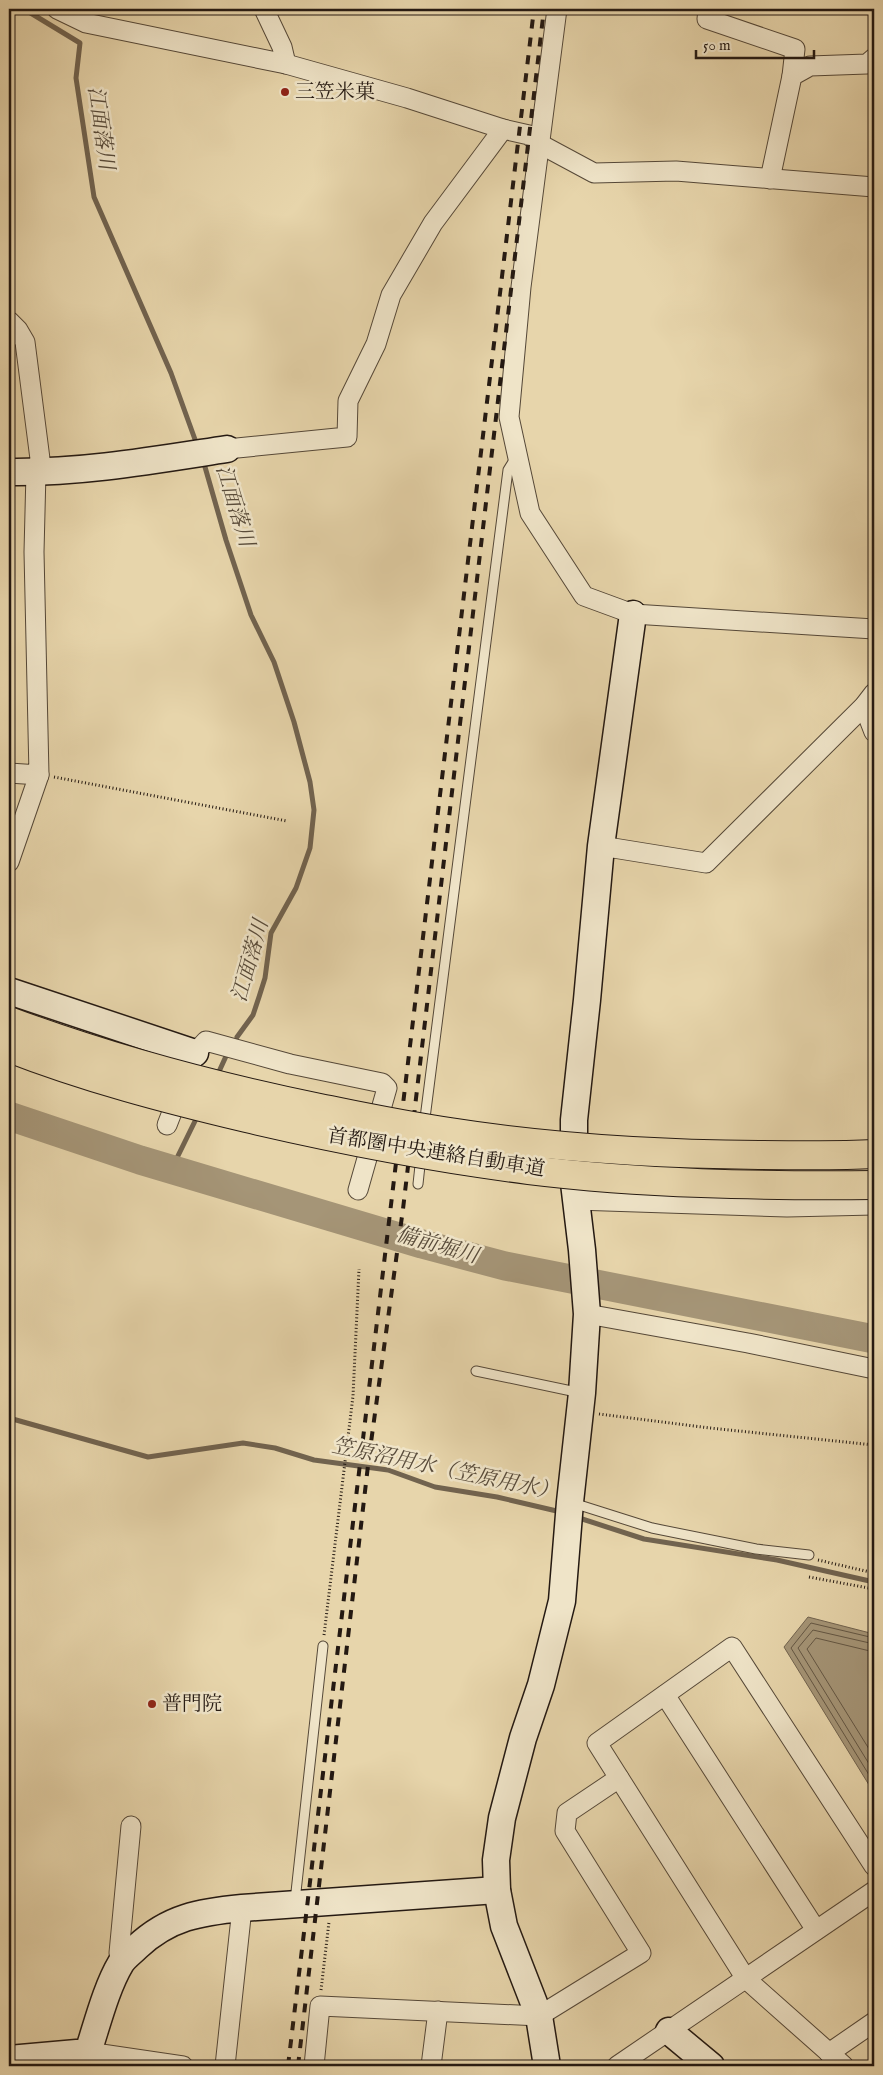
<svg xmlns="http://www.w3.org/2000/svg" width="883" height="2075" viewBox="0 0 883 2075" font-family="'IM FELL English','Noto Serif JP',serif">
<rect width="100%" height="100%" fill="#e7d5ab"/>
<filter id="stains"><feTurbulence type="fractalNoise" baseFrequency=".004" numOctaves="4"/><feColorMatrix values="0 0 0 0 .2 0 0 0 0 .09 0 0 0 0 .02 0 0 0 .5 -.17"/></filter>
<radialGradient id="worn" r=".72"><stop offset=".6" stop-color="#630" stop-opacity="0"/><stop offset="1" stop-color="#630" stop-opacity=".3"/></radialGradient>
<polygon fill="#a59577" stroke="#71634f" points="808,1617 874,1634 874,1793 784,1647"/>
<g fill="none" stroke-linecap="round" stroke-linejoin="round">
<g stroke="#645744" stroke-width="1">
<polyline points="874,1638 811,1623 791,1648 874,1783"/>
<polyline points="874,1644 813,1630 798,1648 874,1772"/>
<polyline points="874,1652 816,1638 807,1649 874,1757"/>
</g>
<g stroke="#71634f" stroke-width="5">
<polyline points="24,9 80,43 76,78 94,197 171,373 197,445"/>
<polyline points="203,460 226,540 251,615 274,662 294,722 310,782 314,810 310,848 296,888 271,933 265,978 259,997 253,1015 237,1037"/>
<polyline points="217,1076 227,1054"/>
<polyline points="172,1168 198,1115"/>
<polyline points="9,1418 148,1457 243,1443 275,1448 314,1460 388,1470 435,1487 497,1497 561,1512"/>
<polyline points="576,1517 644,1539 777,1560 874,1582"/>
</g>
<polyline stroke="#a59577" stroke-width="29" points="9,1116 140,1160 422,1244 505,1266 874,1339"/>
<defs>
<g id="lane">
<polyline points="424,1126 508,470 516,457"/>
<polyline points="418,1184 421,1156"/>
<polyline points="476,1371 581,1393"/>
<polyline points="573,1503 652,1528 756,1549 809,1555"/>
<polyline points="295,1901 323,1646"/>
</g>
<g id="street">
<polyline points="57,9 86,23 286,64 407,98 503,129 529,135 540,144 594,173 676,171 874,187"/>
<polyline points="264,9 282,47 286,64"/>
<polyline points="557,9 521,287 509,417 530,513 584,596 633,614 874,629"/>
<polyline points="708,9 707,19 795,49 792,76"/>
<polyline points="770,179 792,76 810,66 867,64 874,58"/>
<polyline points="9,321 18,330 25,342 40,459 36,472 34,552 39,775 9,773"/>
<polyline points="227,449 347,437 348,401 376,344 391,295 433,223 503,129"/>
<polyline points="864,706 874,732"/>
<polyline points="601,846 706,863 864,706 874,693"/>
<polyline points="9,862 39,775"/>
<polyline points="191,1064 195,1053 206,1041 290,1064 382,1083 387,1088 358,1190"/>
<polyline points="167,1125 181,1089"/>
<polyline points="576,1200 787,1207 874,1205"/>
<polyline points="587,1314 748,1343 874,1369"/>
<polyline points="665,1695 816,1930"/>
<polyline points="122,1962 119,1953 131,1826"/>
<polyline points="88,2052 183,2066"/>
<polyline points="829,2053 874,2022"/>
<polyline points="225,2066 242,1908"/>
<polyline points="314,2066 320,2006 539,2016 641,1953 565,1831 567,1813 619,1778"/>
<polyline points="431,2066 438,2011"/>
<polyline points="617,2066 874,1891"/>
<polyline points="844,2066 746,1979 597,1743 732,1647 874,1866"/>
</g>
<g id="secondary">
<path d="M 9,472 C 82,473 155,460 227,449"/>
<polyline points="9,991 195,1053"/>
<polyline points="669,2031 711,2066"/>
<path d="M 9,2059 L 88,2052 C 97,2025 106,1988 121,1963 C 125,1957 132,1952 137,1947 C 169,1917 200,1912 242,1908 L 497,1890"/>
<polyline points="547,2066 539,2016 504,1926 497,1890 496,1860 502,1818 523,1738 541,1685 562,1601 570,1502 582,1393 587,1314 582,1250 574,1183 574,1120 587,1000 601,846 633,614"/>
</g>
</defs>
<use href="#lane" stroke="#554838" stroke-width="11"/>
<use href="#street" stroke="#554838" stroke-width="21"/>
<use href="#secondary" stroke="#241912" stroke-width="29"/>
<g stroke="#241912" stroke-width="3" stroke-dasharray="1 2.5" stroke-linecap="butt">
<polyline points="54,777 287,821"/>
<polyline points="599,1414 710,1428 874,1445"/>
<polyline points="818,1560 874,1573"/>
<polyline points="809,1577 874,1589"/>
<polyline points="324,1635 353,1396 359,1269"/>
<polyline points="321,1990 329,1922"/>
</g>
<use href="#lane" stroke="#efe4c8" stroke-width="9"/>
<use href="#street" stroke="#efe4c8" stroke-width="19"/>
<use href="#secondary" stroke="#efe4c8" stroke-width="26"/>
<g stroke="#241912" stroke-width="4" stroke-dasharray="9 9" stroke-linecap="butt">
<polyline points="288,2066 534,9"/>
<polyline points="298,2066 369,1457 403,1209 544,9"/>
</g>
<defs>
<g id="highway-bridge">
<path d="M 9,1021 C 111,1059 217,1087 324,1109 C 366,1117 408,1126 450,1132 C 552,1148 656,1154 759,1155 C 798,1155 836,1156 874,1154"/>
<path d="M 9,1048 C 86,1078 166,1099 246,1118 C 340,1140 434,1158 529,1170 C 643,1184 760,1186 874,1185"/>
</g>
</defs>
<use href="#highway-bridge" stroke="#241912" stroke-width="30" stroke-linecap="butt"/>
<use href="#highway-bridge" stroke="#e7d5ab" stroke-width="28"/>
</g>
<g fill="#8f2418" stroke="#efe4c8" stroke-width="2">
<circle cx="285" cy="92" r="5"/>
<circle cx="152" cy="1704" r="5"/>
</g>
<g text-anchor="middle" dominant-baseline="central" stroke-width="5" stroke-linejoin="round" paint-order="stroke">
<g font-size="20" fill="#241912" stroke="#efe4c8" text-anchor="start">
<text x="295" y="92">三笠米菓</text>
<text x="162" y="1704">普門院</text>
</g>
<g font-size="20" fill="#241912" stroke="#efe4c8">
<text transform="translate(436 1153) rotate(9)">首都圏中央連絡自動車道</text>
</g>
<g font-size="21" font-style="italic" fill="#584b3a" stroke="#efe4c8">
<text transform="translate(100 128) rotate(82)">江面落川</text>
<text transform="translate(234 506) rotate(73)">江面落川</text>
<text transform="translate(251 961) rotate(-74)">江面落川</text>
<text transform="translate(437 1246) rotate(16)">備前堀川</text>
<text transform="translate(445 1470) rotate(12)">笠原沼用水（笠原用水）</text>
</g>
</g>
<rect width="883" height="2075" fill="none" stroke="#e7d5ab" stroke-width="30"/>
<rect x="10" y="10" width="863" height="2055" fill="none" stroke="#241912" stroke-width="2.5"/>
<rect x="15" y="15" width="853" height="2045" fill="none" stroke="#241912"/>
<path d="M696 50v8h118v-8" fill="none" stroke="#241912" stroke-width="2.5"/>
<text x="703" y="50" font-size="15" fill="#241912" stroke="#efe4c8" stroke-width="4" paint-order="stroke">50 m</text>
<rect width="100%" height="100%" filter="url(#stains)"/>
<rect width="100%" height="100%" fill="url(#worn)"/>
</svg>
